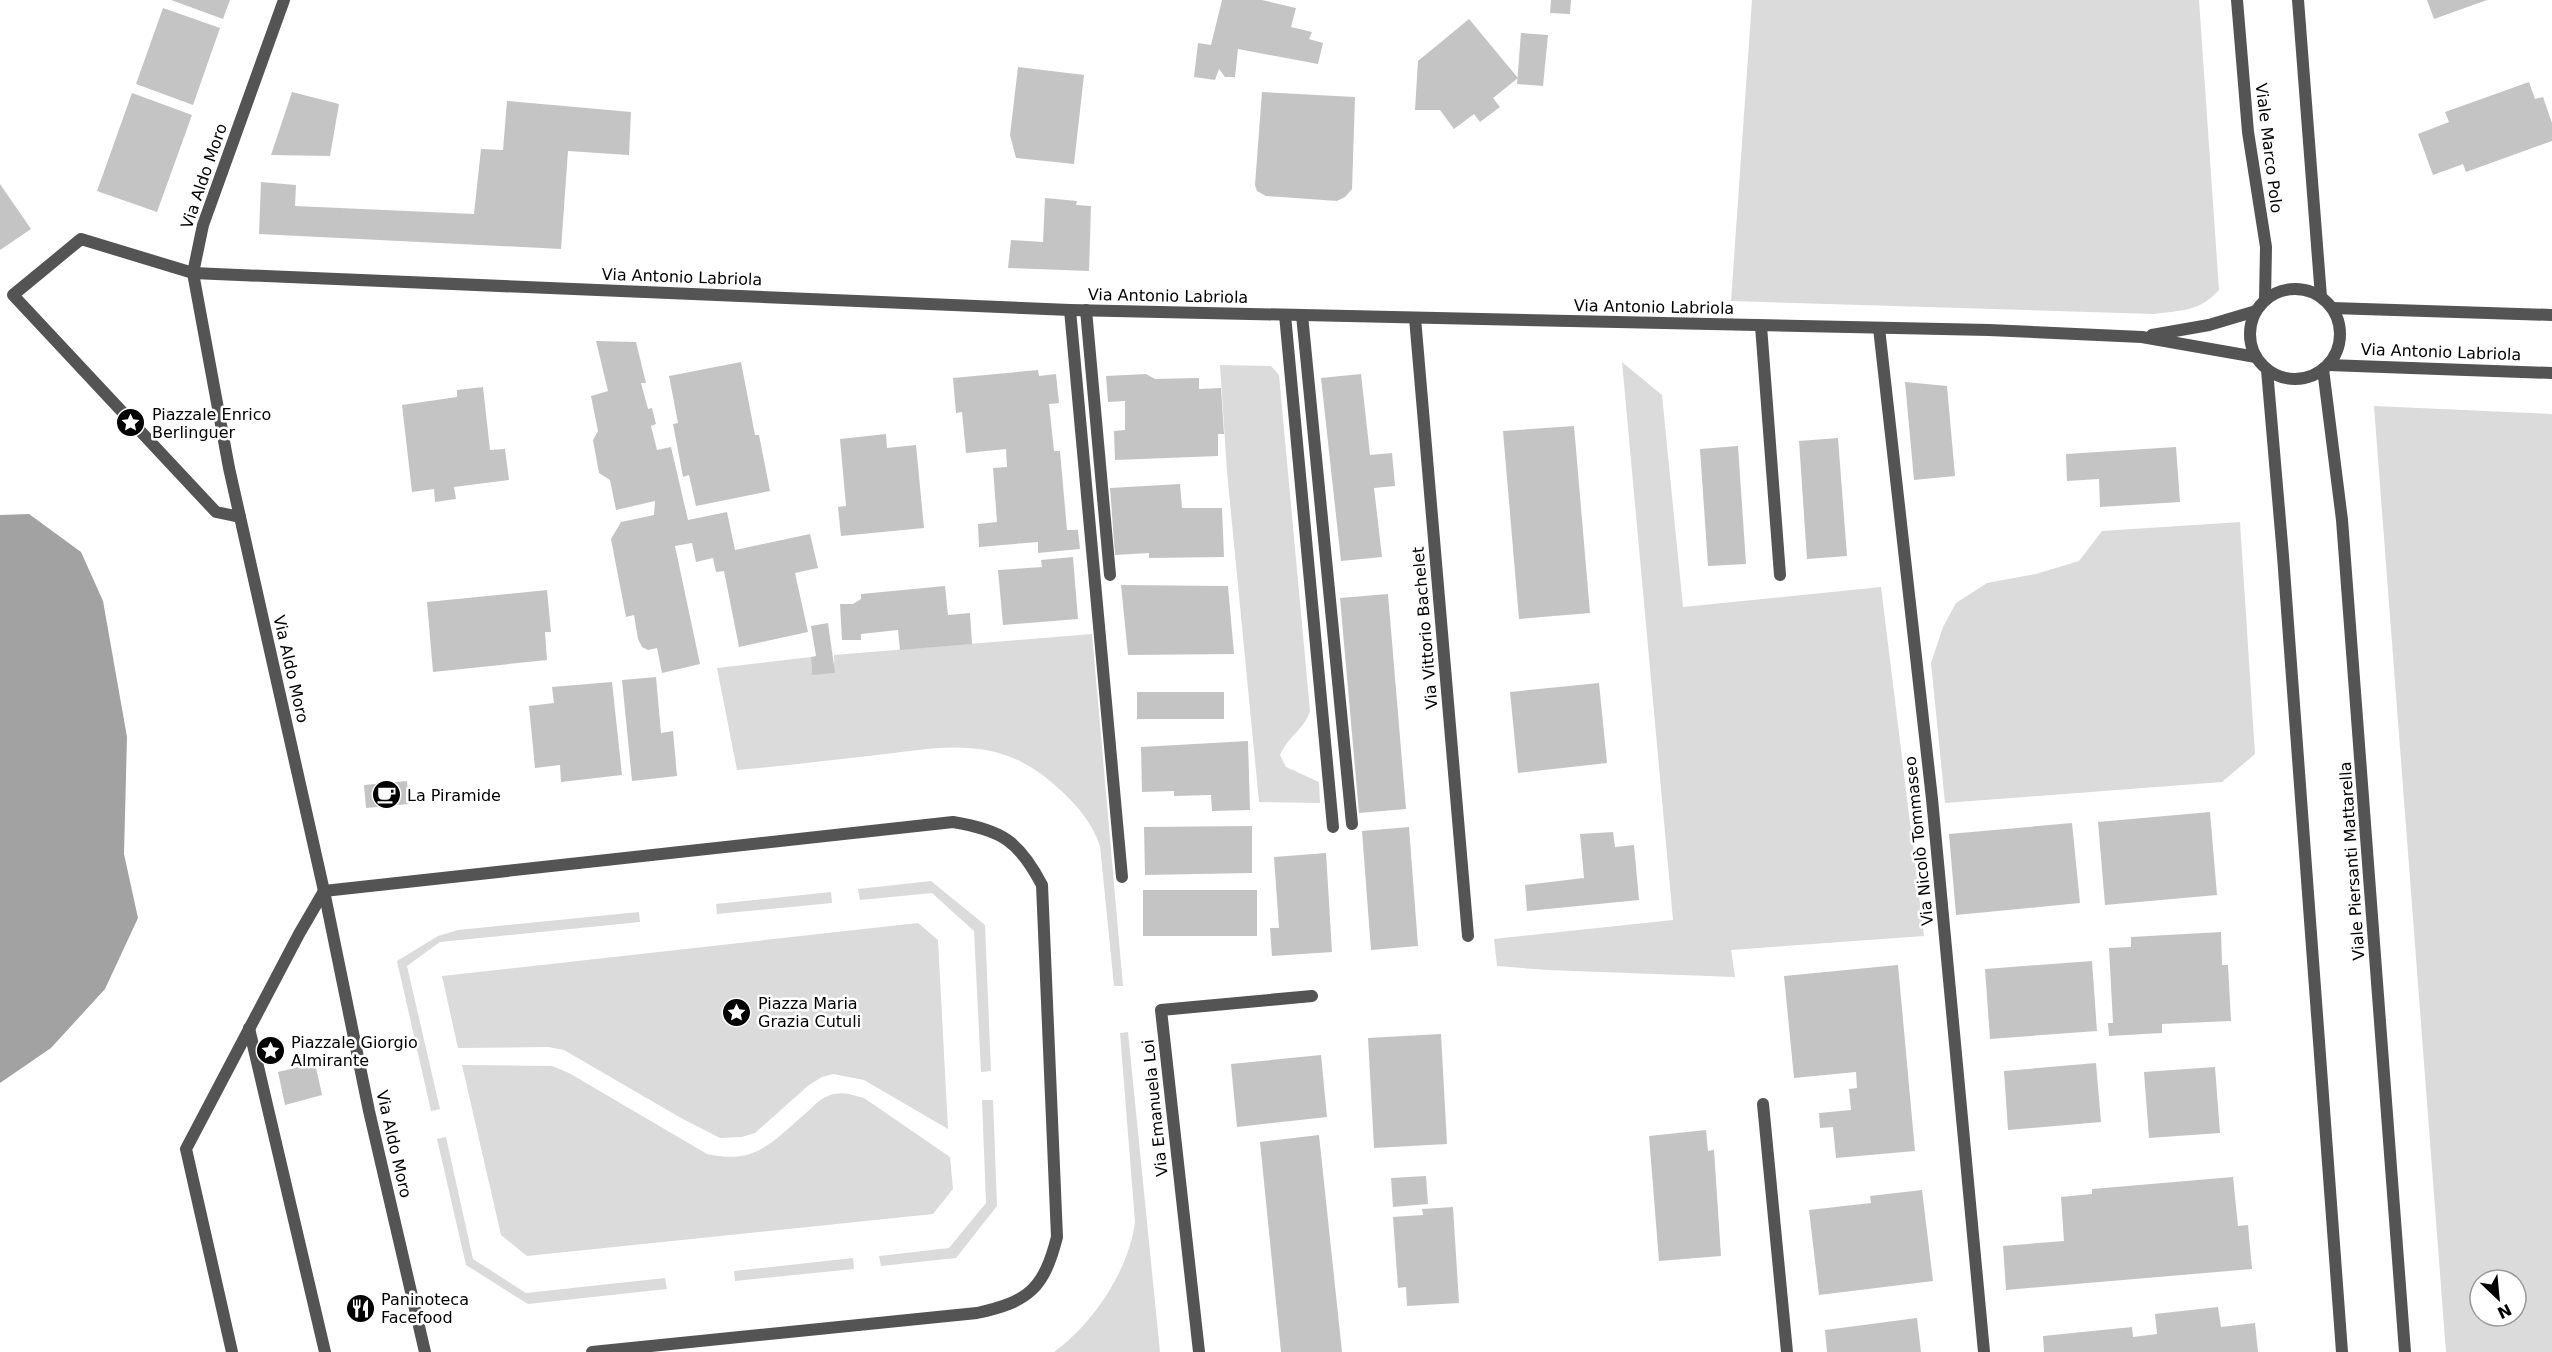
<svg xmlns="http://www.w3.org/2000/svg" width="2552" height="1352" viewBox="0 0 2552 1352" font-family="'DejaVu Sans',sans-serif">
<rect width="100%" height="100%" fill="#fff"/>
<g fill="#dbdbdb" fill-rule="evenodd">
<path d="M 1752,0 L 2199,0 L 2219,290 C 2199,312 2182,310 2154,314 L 1731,301 Z"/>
<polygon points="1622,362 1662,395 1683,607 1881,587 1924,936 1731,950 1735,977 1547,970 1497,966 1494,939 1673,920"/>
<path d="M 1220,365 L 1271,366 L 1279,375 L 1310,711 C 1304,730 1289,735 1280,755 L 1286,767 L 1319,782 L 1320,803 L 1259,802 L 1227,472 Z"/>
<path d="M 2374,406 L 2552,414 L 2552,1352 L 2446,1352 ZM 2480,1280 L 2516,1280 L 2516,1316 L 2480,1316 Z"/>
<polygon points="2240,522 2255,754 2222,782 1945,803 1931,663 1943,627 1956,603 1987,583 2036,574 2079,561 2102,531"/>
<path d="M 1092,634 L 1123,986 L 1114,986 L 1100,846 C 1091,821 1077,805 1058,788 C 998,732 942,748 869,756 C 825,761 781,766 737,770 L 717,668 L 811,657 L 812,674 L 834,673 L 834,655 Z"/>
<polygon points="931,881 985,925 991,1071 981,1072 974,931 932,893 860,900 858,889"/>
<polygon points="831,892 832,903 717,914 716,904"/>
<polygon points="639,912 640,922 440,942 407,966 440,1109 431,1111 397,961 438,936 458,930"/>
<polygon points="918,923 938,940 948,1129 864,1080 833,1074 822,1077 809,1085 755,1133 742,1137 720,1138 681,1118 564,1050 548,1047 458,1048 442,976"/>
<path d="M 1128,1032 L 1160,1352 L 1054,1352 C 1093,1324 1129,1270 1135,1222 L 1120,1033 Z"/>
<path d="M 462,1065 L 552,1066 L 569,1073 L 707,1154 C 756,1165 772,1142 806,1113 C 812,1108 819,1099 828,1096 C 840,1090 853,1095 864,1098 L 950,1157 L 953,1189 L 933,1214 L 527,1256 L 501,1235 Z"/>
<polygon points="982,1100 993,1100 997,1206 956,1258 881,1266 879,1256 949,1248 986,1203"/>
<polygon points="446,1137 473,1259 526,1293 665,1278 667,1289 528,1304 466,1265 437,1139"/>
<polygon points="853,1258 854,1269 735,1281 734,1271"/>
</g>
<polygon fill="#a2a2a2" points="29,514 81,552 103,601 127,737 124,854 138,918 105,989 51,1048 0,1083 0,515"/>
<g fill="#c4c4c4">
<polygon points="171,0 230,0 223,19"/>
<polygon points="1222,0 1262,0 1296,8 1291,27 1312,32 1309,39 1323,43 1318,64 1238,49 1235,77 1225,77 1219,69 1215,80 1194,77 1198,43 1211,45"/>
<polygon points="1551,0 1571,0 1570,14 1550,13"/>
<polygon points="2427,0 2487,0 2434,19"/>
<polygon points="163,8 220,28 193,105 136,84"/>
<polygon points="1469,19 1518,78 1493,98 1500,107 1480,122 1474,114 1454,129 1440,110 1415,110 1418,61"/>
<polygon points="1521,33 1548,35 1543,86 1517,84"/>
<polygon points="1018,67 1084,75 1074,164 1016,158 1010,135"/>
<polygon points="2529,82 2535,99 2543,97 2552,123 2552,141 2466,172 2463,164 2433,175 2418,134 2449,122 2445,112"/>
<polygon points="292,92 339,104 330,156 271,155"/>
<polygon points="1262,92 1355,97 1352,189 1345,197 1337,201 1266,196 1257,191 1255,185"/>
<polygon points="132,93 192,115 157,212 97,191"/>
<polygon points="507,101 631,112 629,155 568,151 561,249 259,234 261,182 296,185 295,206 474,214 481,149 503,150"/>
<polygon points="0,184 31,229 0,250"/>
<polygon points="1045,198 1077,201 1076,205 1091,206 1089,271 1008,268 1011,240 1043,242"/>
<polygon points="596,341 636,342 646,383 641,383 648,409 652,408 656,424 651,426 657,450 671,447 688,520 727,512 735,550 810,534 818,568 795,573 808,632 739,647 724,571 716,572 713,558 696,562 692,543 675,546 700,664 662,673 657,648 648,650 642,647 638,639 634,615 626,617 611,539 621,522 654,515 655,501 616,510 610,480 599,473 593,440 598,431 591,396 608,391"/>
<polygon points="741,362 755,435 759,435 770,491 696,506 689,475 683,477 673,424 678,423 669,376"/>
<polygon points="1038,370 1039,376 1056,374 1059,403 1049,404 1054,451 1060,451 1067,530 1078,530 1080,549 1038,553 1038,542 979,547 978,524 997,522 993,468 1007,467 1006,449 966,453 962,412 956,413 953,378"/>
<polygon points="1146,374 1155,379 1199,378 1199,389 1221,388 1224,434 1218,434 1218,456 1115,460 1114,431 1125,430 1125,401 1108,402 1106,376"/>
<polygon points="1361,374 1370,455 1392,453 1395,486 1374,488 1382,557 1341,561 1321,378"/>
<polygon points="1905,382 1947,386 1955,476 1914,480"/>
<polygon points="483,387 490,450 505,449 509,480 454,487 456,499 435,502 434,489 412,492 402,405 457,397 457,390"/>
<polygon points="1574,426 1590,613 1519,619 1503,431"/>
<polygon points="886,434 887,448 916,445 924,528 841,536 838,507 846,506 840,439"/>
<polygon points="1838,438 1847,556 1807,559 1799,441"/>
<polygon points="1738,446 1746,564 1708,566 1700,449"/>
<polygon points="2176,447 2180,502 2100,507 2099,479 2067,481 2066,454"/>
<polygon points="1180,484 1182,508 1222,508 1224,557 1149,558 1149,553 1115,555 1110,488"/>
<polygon points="1073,557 1078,619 1003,625 998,570 1042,567 1041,560"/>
<polygon points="1121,585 1228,586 1234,654 1128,655"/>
<polygon points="945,586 948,615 970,613 972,644 900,650 898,630 861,634 861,640 842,640 840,604 853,604 861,599 861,594"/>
<polygon points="547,590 551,632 545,632 547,660 433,672 427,602"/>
<polygon points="1388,594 1406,809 1359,813 1340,598"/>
<polygon points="828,623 835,673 812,675 811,657 816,656 811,626"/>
<polygon points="656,677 661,733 673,731 677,776 632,781 622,680"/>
<polygon points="612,682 622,775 561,782 560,765 535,768 529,706 554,703 552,687"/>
<polygon points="1599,683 1607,763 1518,773 1510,692"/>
<rect x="1137" y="692" width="87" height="27"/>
<polygon points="1248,741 1250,810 1212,811 1211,795 1174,796 1174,791 1142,792 1141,747"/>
<polygon points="407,781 409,804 366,808 364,785"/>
<polygon points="2210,812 2217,895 2105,905 2098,822"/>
<polygon points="2072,823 2080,903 1956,915 1949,834"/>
<polygon points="1252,826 1252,873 1145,875 1144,827"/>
<polygon points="1409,827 1418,946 1371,950 1362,831"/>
<polygon points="1613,832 1615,847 1634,845 1639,900 1527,911 1525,885 1584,878 1580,834"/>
<polygon points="1326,853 1332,952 1272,956 1270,928 1279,928 1274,857"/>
<rect x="1143" y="890" width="114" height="46"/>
<polygon points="2221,932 2222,965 2228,965 2231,1021 2162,1024 2162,1033 2109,1036 2108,1023 2113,1023 2109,948 2131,947 2131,937"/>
<polygon points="2092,961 2097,1031 1990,1039 1985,969"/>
<polygon points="1898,965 1915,1151 1836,1158 1833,1127 1820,1128 1819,1113 1851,1110 1849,1089 1857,1088 1856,1072 1794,1078 1784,976"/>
<polygon points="1441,1034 1447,1144 1374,1148 1368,1038"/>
<polygon points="1321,1055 1327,1117 1237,1127 1231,1064"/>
<polygon points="315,1063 322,1095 285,1105 278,1072"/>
<polygon points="2096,1063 2101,1122 2008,1130 2004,1071"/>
<polygon points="2215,1067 2220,1133 2149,1138 2144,1072"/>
<polygon points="1706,1130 1708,1151 1714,1150 1721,1256 1659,1261 1649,1136"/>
<polygon points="1319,1135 1342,1352 1281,1352 1260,1142"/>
<polygon points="1426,1176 1428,1204 1393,1207 1391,1178"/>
<polygon points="2233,1177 2238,1226 2248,1225 2252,1269 2006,1290 2003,1246 2064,1241 2061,1197 2092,1194 2092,1189"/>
<polygon points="1922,1190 1933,1281 1819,1295 1809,1210 1871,1203 1870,1196"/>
<polygon points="1453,1207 1459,1303 1407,1306 1406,1287 1398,1288 1393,1217 1423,1215 1422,1209"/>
<polygon points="2218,1307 2221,1327 2255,1323 2258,1352 2044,1352 2043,1336 2132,1327 2133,1337 2157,1334 2155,1314"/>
<polygon points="1917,1318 1921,1352 1827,1352 1825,1330"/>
</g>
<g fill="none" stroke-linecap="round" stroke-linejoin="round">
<g stroke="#545454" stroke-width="12">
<polyline points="1070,310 1122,877"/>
<polyline points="1086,310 1110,575"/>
<polyline points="1285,315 1333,827"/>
<polyline points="1302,315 1352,824"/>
<polyline points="1761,326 1780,575"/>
</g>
<g stroke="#545454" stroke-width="12">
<polyline points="2332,308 2552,315"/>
<polyline points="1415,318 1468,936"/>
<polyline points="1879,328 1932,799 1984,1352"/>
<polyline points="2152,335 2209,325 2256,311"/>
<polyline points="2328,365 2552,373"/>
<polyline points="240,517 216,512 13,295 81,239 193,273 1070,310 1989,330 2142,337 2256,357"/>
<polyline points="249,1028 325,1352"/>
<polyline points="1763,1104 1787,1352"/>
<path d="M 232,1352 L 186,1149 L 299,934 L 324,891 L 953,822 C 1002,830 1019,841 1042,885 L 1057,1237 C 1044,1288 1029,1302 977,1313 L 592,1352"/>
<polyline points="1199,1352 1161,1010 1312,996"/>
</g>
<g stroke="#545454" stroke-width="12">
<polyline points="284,0 203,225 193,273 229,468 324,891 369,1111 425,1352"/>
<polyline points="2237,0 2248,132 2266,247 2265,300"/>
<polyline points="2298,0 2321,297"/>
<circle cx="2295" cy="334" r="45"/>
<polyline points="2323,369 2342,520 2405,1352"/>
<polyline points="2267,370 2283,556 2342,1352"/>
</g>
</g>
<defs>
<symbol id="sight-disc" viewBox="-11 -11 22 22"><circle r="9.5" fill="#000" stroke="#fff"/><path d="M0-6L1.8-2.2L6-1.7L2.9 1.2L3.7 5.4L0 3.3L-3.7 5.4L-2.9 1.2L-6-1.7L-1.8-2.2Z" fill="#fff"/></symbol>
<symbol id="cafe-disc" viewBox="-11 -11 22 22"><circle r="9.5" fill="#000" stroke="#fff"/><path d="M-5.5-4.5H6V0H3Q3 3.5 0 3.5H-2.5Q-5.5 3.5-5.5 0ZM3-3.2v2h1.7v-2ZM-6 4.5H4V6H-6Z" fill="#fff"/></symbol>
<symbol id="restaurant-disc" viewBox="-11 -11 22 22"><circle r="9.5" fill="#000" stroke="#fff"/><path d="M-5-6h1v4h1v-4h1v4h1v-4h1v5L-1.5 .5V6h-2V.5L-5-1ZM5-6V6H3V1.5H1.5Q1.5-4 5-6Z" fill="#fff"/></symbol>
</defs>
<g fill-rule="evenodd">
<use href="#sight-disc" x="114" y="406" width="33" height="33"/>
<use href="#cafe-disc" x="370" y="778" width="33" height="33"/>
<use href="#sight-disc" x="720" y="996" width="33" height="33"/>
<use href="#sight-disc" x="254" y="1034" width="33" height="33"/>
<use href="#restaurant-disc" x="344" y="1292" width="33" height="33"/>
</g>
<g text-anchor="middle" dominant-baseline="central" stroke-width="5" stroke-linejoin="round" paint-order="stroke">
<g font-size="16" fill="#000" stroke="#fff">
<text transform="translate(2269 148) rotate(83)">Viale Marco Polo</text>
<text transform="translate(204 176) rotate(-71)">Via Aldo Moro</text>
<text transform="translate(682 277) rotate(2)">Via Antonio Labriola</text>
<text transform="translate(1168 296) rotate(1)">Via Antonio Labriola</text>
<text transform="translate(1654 307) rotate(1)">Via Antonio Labriola</text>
<text transform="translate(2441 352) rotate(2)">Via Antonio Labriola</text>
<text transform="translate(1425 628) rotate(-95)">Via Vittorio Bachelet</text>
<text transform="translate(291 669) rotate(77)">Via Aldo Moro</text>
<text transform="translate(1919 841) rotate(-96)">Via Nicolò Tommaseo</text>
<text transform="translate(2352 861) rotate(-94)">Viale Piersanti Mattarella</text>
<text transform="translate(1155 1108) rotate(-96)">Via Emanuela Loi</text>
<text transform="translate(394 1144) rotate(77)">Via Aldo Moro</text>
</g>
<g font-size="16" fill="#000" stroke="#fff" text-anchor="start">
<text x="152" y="414">Piazzale Enrico<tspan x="152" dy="18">Berlinguer</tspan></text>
<text x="407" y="795">La Piramide</text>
<text x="758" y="1003">Piazza Maria<tspan x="758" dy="18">Grazia Cutuli</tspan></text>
<text x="291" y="1042">Piazzale Giorgio<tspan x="291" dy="18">Almirante</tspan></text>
<text x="381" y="1299">Paninoteca<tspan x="381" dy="18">Facefood</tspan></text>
</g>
</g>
<g transform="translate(2498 1298) rotate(154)"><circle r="28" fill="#ffffff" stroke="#999999" stroke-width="1.5"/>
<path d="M0-4.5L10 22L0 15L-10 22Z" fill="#000000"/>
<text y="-9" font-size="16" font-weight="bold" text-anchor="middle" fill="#000000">N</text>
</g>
</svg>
